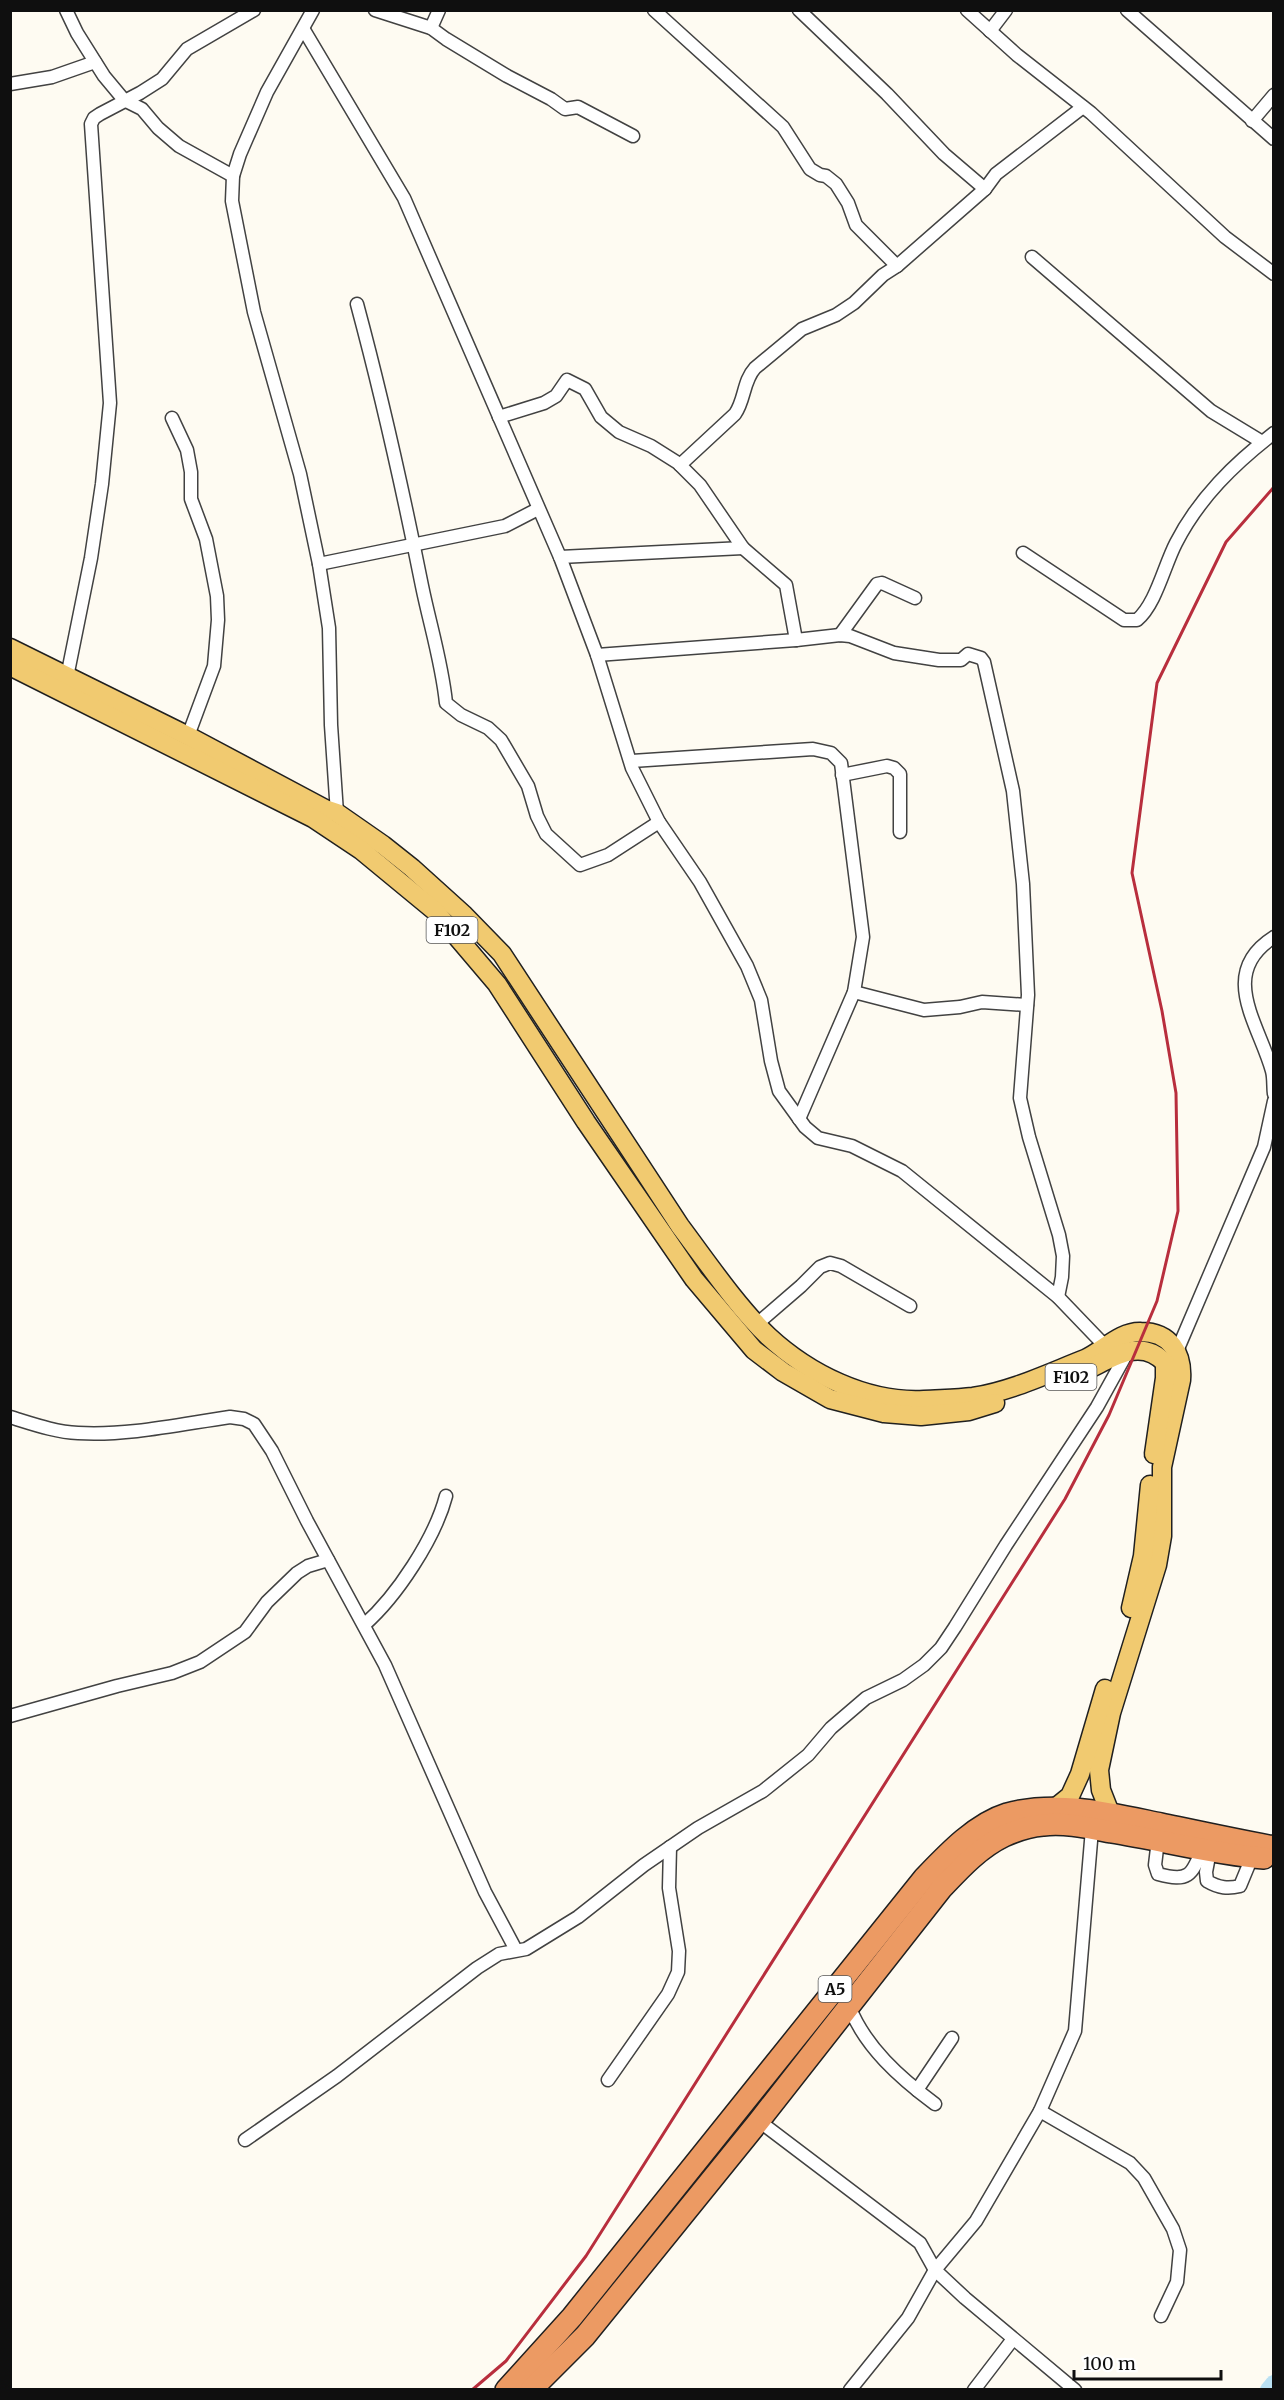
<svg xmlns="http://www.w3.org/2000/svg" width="1284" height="2400" viewBox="0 0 1284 2400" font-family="Merriweather,serif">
<rect width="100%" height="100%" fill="#fefbf2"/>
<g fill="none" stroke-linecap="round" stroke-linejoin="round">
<polyline stroke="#bae1f3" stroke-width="18" points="1269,2390 1274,2384"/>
<defs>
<g id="street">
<polyline points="66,10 77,33 104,76 124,100 142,109 158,128 179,146 233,176"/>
<polyline points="313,10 267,92 240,154 233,176 232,201 254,312 300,474 319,564 329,628 331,725 337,813"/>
<polyline points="375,10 431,28 446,39 507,76 551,99 565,109 578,107 633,136"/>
<polyline points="654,10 783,127 810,169 820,175 826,176 836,184 848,203 856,225 897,266"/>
<polyline points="799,10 887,94 944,154 985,189"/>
<polyline points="967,10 1017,55 1091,113 1225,237 1274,274"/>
<polyline points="1127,10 1274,139"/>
<polyline points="431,28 439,10"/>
<polyline points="304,30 404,198 560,557 597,655 632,768 659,822 700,882 747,966 761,1000 771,1061 779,1091 805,1127 818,1138 852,1146 902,1171 1058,1297 1106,1347"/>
<polyline points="990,31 1006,10"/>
<polyline points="10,84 52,77 95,62"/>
<polyline points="1252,121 1274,95"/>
<polyline points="1032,257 1211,411 1262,442"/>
<path d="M 357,304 C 382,397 403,491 422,586 C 430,625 442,663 446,703 L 461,715 L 488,728 L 501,740 L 528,786 L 537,816 L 546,834 L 580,865 L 608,855 L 659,822"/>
<polyline points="499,417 544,403 556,396 567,380 585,389 601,417 619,432 651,446 678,463 700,485 743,548 786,585 796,640"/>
<polyline points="172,418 187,450 191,472 191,499 206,539 217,596 218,620 214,666 188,736"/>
<path d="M 680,465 L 735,414 C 745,400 743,381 755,368 L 802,329 L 836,315 L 854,303 L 883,275 L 897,266 L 985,189 L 996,174 L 1083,107"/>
<path d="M 1023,553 L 1124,620 L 1137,620 C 1156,604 1164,566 1176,543 C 1199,498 1234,464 1274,433"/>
<polyline points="560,557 743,548"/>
<polyline points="319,564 505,526 538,509"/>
<polyline points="840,635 877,584 882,583 915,598"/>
<polyline points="597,655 796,640 840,635 850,636 894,653 939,660 961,660 968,654 981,658 984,662 1013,791 1023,884 1028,995 1020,1098 1029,1137 1059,1235 1063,1256 1062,1277 1058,1297"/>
<polyline points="67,677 91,558 102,484 110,403 91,124 94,118 100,114 140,93 162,79 187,49 254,10"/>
<polyline points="632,761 813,749 831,753 841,763 863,937 854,992 799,1119"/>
<polyline points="842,775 887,766 894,768 900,774 900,832"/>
<path d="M 1274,937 C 1217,973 1259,1024 1272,1071 C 1274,1078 1273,1087 1274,1094"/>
<polyline points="854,992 924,1010 960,1007 982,1002 1027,1005"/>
<polyline points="757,1324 801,1286 820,1267 830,1263 841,1266 910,1306"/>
<polyline points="1177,1351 1264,1147 1274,1101"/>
<path d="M 10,1417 C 33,1424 55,1432 78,1433 C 128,1436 181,1424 230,1417 L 244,1419 L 254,1424 L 272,1451 L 307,1521 L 385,1665 L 485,1892 L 516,1950"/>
<path d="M 364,1625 C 397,1596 435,1538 446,1496"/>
<polyline points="10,1716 117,1686 172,1673 200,1662 245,1632 267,1602 297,1573 308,1566 328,1560"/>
<path d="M 1158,1840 L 1155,1865 L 1158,1874 C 1188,1882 1192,1876 1202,1849"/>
<path d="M 1210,1851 L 1206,1872 L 1207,1881 C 1219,1888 1228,1889 1240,1886 L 1252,1857"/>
<path d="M 849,2006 C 865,2047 900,2078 935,2104"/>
<polyline points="608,2080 668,1994 678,1972 679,1951 669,1888 670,1847"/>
<polyline points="917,2090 952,2038"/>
<polyline points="1040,2111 1130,2163 1144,2178 1173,2229 1180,2250 1177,2282 1161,2316"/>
<polyline points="759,2121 920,2243 935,2270 965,2298 1075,2390"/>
<polyline points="245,2140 337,2076 477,1968 499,1954 526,1949 578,1917 644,1865 698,1828 763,1791 808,1755 831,1728 866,1698 903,1680 924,1665 941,1648 955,1627 1006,1545 1097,1407 1128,1351"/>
<polyline points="850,2390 908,2318 935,2270 976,2221 1040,2111 1075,2031 1092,1829"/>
<polyline points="974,2390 1013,2339"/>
</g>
<g id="primary">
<path d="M 10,648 L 188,736 L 325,809 L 337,813 L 383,845 L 412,868 L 464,915 L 502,954 L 680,1226 C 707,1262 736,1305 768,1336 C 809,1374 867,1403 924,1400 C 940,1399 957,1399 973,1397 C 1012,1391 1049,1373 1085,1359 C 1103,1351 1120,1331 1141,1332 C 1170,1332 1183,1353 1181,1380 L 1162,1467 L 1162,1536 L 1157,1565 L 1111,1713 L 1099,1770 L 1101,1790 L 1110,1813"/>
<polyline points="10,666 313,818 361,850 435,911 497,984 586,1122 694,1279 754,1350 783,1372 830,1399 884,1413 921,1416 969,1411 995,1403"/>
<path d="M 1080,1373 C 1109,1361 1139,1335 1165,1363 L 1165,1378 L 1154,1454"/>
<polyline points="1131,1608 1143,1556 1150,1485"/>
<polyline points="1054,1809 1070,1796 1080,1774 1105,1689"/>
</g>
<g id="highway">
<path d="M 506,2390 L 572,2317 L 924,1878 C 947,1854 975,1824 1007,1814 C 1057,1800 1112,1814 1161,1824 C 1199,1832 1236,1840 1274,1847"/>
<path d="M 531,2390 L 585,2336 L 759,2121 L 941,1889 C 960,1869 979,1848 1004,1836 C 1015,1831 1030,1826 1043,1825 C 1065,1822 1090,1828 1111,1832 C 1162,1840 1213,1854 1264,1858"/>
</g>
</defs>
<use href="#street" stroke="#424242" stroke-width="15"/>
<use href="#primary" stroke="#202020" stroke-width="21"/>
<use href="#highway" stroke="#202020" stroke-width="24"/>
<use href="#street" stroke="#fff" stroke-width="12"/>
<use href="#primary" stroke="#f1ca70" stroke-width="18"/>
<use href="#highway" stroke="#ec9a63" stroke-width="21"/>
<polyline stroke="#b82e3d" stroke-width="3" points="472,2390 506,2361 586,2256 1065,1499 1109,1415 1157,1301 1178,1211 1176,1093 1162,1011 1132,873 1157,683 1226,542 1274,487"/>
</g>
<g text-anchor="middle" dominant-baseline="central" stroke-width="6" stroke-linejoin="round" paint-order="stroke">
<g fill="#fff" stroke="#575757" stroke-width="1.5">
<rect x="426.5" y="917" width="51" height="26" rx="4.5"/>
<rect x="1045.5" y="1364" width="51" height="26" rx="4.5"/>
<rect x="818.5" y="1976" width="33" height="26" rx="4.5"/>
</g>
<g font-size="16" font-weight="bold" fill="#0f0f0f">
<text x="452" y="930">F102</text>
<text x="1071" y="1377">F102</text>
<text x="835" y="1989">A5</text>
</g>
</g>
<rect width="1284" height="2400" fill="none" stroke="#0f0f0f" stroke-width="24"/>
<path d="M1074 2370v9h147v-9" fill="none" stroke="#0f0f0f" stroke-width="3"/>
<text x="1083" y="2370" font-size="18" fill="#0f0f0f" stroke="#ffffff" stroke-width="4.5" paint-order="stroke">100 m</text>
</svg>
